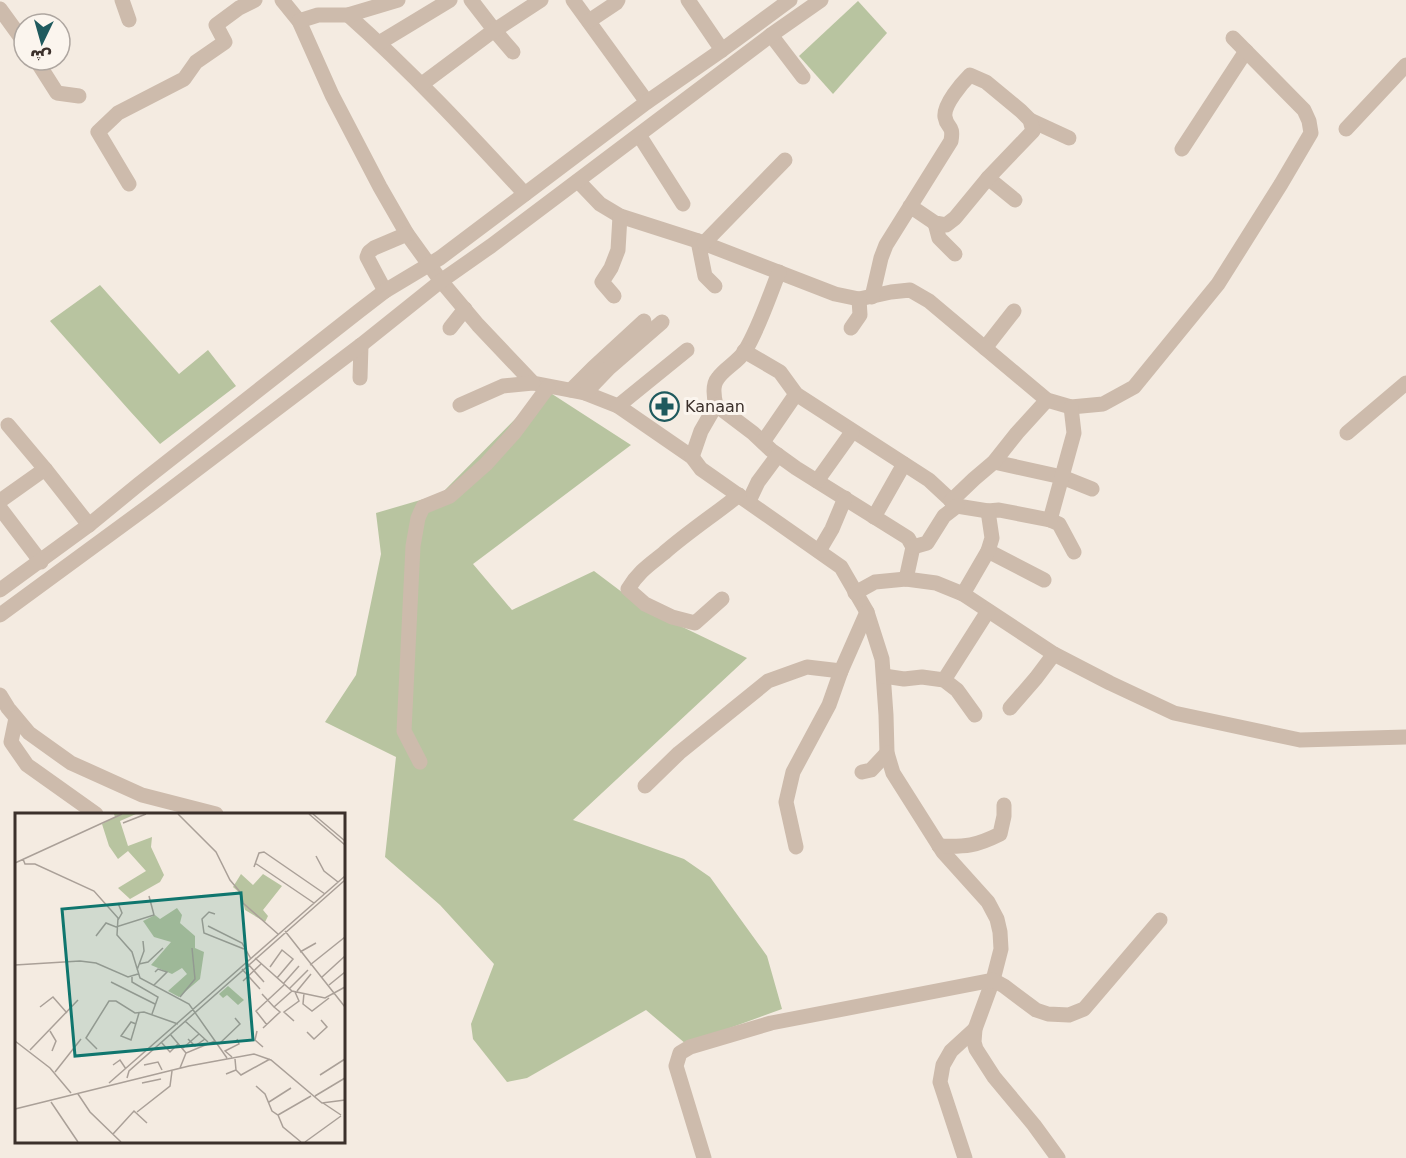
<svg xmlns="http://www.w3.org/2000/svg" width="1406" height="1158" viewBox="0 0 1406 1158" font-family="'DejaVu Sans','Noto Sans Arabic',sans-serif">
<rect width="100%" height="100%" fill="#f4ebe1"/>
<g fill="#b8c4a0">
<polygon points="858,1 887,33 833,94 799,56"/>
<polygon points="100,285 179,374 208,350 236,386 160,444 129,410 50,321"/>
<polygon points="549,392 631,445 473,564 512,610 594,571 643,608 747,658 573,820 684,859 710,877 767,956 782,1009 686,1044 646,1010 527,1078 507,1082 473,1039 471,1024 494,964 440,905 385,857 396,757 325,722 356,675 381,554 376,513 441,494 538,396"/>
</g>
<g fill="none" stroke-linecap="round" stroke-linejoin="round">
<g stroke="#cdbbac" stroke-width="15">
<polyline points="122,0 129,20"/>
<polyline points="282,0 299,21 332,95 380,187 407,234 441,281 478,325 533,383 585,393 618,406 692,457 701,469 841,567 867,612 882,659 886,715 887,753 893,773 943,852 988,902 997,919 1000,932 1001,949 993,980 975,1029 974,1042 976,1049 994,1077 1034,1125 1058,1158"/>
<polyline points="471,0 495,31 513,52"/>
<polyline points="573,0 647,102"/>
<polyline points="688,0 722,50"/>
<polyline points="0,9 24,42"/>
<path d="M 348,15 C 411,71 468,132 525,194"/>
<polyline points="299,21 318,15 348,15 398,0"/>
<polyline points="589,21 616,3 618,0"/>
<polyline points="771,35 803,77"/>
<polyline points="379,43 450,0"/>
<polyline points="36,60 57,93 79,96"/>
<polyline points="422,84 489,34 541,0"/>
<polyline points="1030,120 1069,138"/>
<polyline points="1346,129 1406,65"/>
<polyline points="639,135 683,204"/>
<polyline points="1182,149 1246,51"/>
<polyline points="988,178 1015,200"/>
<polyline points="578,181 600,204 620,216 698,241 835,294 859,299 891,292 910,290 929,301 1047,400 1071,407 1103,404 1134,387 1218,284 1281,184 1311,133 1309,121 1304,110 1233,38"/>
<polyline points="129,184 98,132 118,113 184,79 196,62 225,42 216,25 239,8 255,0"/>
<polyline points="935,223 939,238 955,254"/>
<polyline points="698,241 705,276 715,286"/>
<polyline points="704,243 785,160"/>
<path d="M 779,272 C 769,297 759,328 745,351 C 738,362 725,368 718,378 C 712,385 714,397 716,405 L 753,433 L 771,450 L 796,468 L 908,538 L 913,547 L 906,579"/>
<polyline points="385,291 367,257 369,252 374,248 407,234"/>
<polyline points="614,296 602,282 611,268 618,250 620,216"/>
<path d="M 872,297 L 881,258 L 886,245 L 951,141 C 954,124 947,129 945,117 C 943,105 962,83 970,75 L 986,82 L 1021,111 L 1030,120 L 1033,131 L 988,178 L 955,218 L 946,225 L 935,223 L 910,206"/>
<polyline points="450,328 465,309"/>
<polyline points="851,328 860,315 859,299"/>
<polyline points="985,348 1014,311"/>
<polyline points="744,351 780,372 796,394 929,480 957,506 988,511 999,510 1050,520 1059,524 1074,552"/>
<polyline points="360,378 361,345"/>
<polyline points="571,390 593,368 644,321"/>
<polyline points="585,393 609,368 662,322"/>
<polyline points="460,405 503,386 533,383"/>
<polyline points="618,406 687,350"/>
<polyline points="8,425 45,469 89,525"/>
<polyline points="1347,433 1406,383"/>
<polyline points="763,442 796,394"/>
<polyline points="692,457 701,431 716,405"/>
<polyline points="994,462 1062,477 1092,489"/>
<polyline points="817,481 852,432"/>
<polyline points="0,501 45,469"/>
<polyline points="749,501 758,482 778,455"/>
<polyline points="951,501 974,479 994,462 1017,433 1047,400"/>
<polyline points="0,508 41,562"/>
<polyline points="874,517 904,464"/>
<polyline points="1050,520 1074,433 1071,407"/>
<polyline points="913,547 927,543 944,516 957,506"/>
<polyline points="819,551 832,529 845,498"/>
<polyline points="988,551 1044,580"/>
<polyline points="0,590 89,525 139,484 359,311 385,291 440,258 647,102 722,50 790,0"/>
<polyline points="855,593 875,582 906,579 936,583 963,594 1054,654 1110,683 1174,713 1300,740 1406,737"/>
<polyline points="963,594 988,551 992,538 988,511"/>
<path d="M 722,599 L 695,623 L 672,617 L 645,604 L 628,589 C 638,572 649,565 664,553 C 688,532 714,515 739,495"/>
<polyline points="0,615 150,505 361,345 441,281 491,246 771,35 821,0"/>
<polyline points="884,676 904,679 922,677 944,680 957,690 975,715"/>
<polyline points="944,680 988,611"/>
<polyline points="0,695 8,708 29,733 71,763 142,795 216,814"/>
<polyline points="1010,708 1036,678 1054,654"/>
<polyline points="16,718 11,742 27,765 96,814"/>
<polyline points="420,762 404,731 413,546 418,518 423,507 450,496 486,464 514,433 548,387"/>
<polyline points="862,772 871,770 887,753"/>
<polyline points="645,786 679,753 768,681 807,667 841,671"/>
<path d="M 939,846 C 966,847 976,846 1000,834 L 1004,816 L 1004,805"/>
<polyline points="796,847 786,802 793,772 829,705 841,671 867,612"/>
<polyline points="704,1158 676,1066 680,1053 690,1047 771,1023 993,980 1004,986 1036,1010 1048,1014 1069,1015 1084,1009 1160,920"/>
<polyline points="965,1158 940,1082 943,1065 951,1051 975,1029"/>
</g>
</g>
<defs>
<symbol id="pharmacy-ring" viewBox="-11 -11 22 22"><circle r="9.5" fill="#fbf5ee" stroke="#1f5a5e" stroke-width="1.5"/><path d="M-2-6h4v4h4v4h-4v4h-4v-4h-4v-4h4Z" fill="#1f5a5e"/></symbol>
</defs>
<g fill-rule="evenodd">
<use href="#pharmacy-ring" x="648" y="390" width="33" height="33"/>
</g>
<g text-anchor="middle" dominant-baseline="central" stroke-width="6" stroke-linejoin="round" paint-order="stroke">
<g font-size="16" fill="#3b302b" stroke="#fbf5ee" text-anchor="start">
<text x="685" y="406">Kanaan</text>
</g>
</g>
<g transform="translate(15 813)">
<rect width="330" height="330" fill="#f4ebe1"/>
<path d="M 99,1 L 121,1 L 105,8 L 113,33 L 137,24 L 136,34 L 149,62 L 145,69 L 115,86 L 103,75 L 131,58 L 113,38 L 103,46 L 94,33 L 87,11 L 100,4 ZM 226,61 L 238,72 L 248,61 L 267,73 L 248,97 L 253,103 L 250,109 L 230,97 L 226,81 L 218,74 ZM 162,95 L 167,102 L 165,110 L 180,123 L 180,135 L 189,139 L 185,166 L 164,184 L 153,178 L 172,161 L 167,155 L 157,161 L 136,152 L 156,129 L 139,124 L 128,108 L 140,102 L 145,106 ZM 213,173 L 229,187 L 223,192 L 212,182 L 208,185 L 204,181 Z" fill="#b8c4a0"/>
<path fill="none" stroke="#aaa098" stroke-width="1.5" d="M 163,1 L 201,39 L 215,67 L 226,80 L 228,90 L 263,121M 294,1 L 330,32M 298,1 L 330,28M 108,10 L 131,1M 301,43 L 309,58 L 323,69M 8,46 L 10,51 L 20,51 L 79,78 L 103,105 L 102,122 L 117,139 L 125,165 L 174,191 L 212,245M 0,50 L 107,1M 240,50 L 299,90M 239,54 L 244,40 L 249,39 L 310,81M 103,90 L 107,100 L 103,107M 200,101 L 194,99 L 187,106 L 189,120 L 229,136M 193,113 L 227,130 L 236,146M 270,118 L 330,194M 81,123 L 91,110 L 101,114 L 139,102 L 134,83M 285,139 L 301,130M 240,145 L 277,178 L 310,185 L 330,174M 124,151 L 133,149 L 148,135M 233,151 L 249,169M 0,152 L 65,148 L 81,150 L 113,164 L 123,161M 295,152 L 330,124M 255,154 L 267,137 L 278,146 L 262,165M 227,156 L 245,176M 122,157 L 129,138 L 128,128M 117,164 L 117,169 L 143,184 L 137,201M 307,164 L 330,143M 228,168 L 246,151M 96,169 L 140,191M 268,171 L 284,153M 139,172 L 152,159 L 143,156 L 140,159M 314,172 L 330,159M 274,176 L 293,157M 282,178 L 296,161M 289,180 L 288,191 L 297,198 L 314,185M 247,181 L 259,194 L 277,178M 165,184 L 180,166 L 177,135M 25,194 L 38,184 L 52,200M 170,208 L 193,229M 279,208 L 269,199 L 284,188 L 280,179M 121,211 L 116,209 L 106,223 L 116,227 L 124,200M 252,212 L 241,198 L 269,172M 248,215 L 265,199 L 259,194M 35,218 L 41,228 L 37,238M 242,218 L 240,227 L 248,234M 292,219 L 299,226 L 312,214 L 306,207M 155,221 L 171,240M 173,226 L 180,233 L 190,226M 0,228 L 35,255 L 56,280M 146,229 L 155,239 L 163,231M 204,231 L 225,211 L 220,205M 168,235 L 184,221M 82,236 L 71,225 L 94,188 L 101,188 L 120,200 L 129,199 L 163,211M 15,237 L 63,187M 217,244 L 210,238 L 224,231 L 222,226M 98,252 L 105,247 L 111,256M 129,252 L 143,249 L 147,257M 165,255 L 171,240 L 200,228M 221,257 L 226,262 L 255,246M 40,259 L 66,226M 211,261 L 221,257 L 220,246M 305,262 L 330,246M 112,265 L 114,258 L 330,67M 94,270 L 330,63M 127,270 L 146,266M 241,273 L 250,281 L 257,298 L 263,302 L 296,283M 63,281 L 75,299 L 106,329M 300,283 L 330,265M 36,289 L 63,329M 254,289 L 276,275M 308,290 L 326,302M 0,296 L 174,253 L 239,241 L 256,247 L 307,290 L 330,287M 122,299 L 155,273 L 157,258M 263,302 L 268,314 L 286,329M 98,321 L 119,298 L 132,310M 290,329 L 326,303"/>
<path fill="#0f766e" fill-opacity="0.15" stroke="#0f766e" stroke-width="3" d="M 226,80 L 238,227 L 60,243 L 47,96 Z"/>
<rect width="330" height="330" fill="none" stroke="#3b302b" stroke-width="3"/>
</g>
<g transform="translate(42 42) rotate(185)"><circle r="28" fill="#fbf5ee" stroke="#aea6a0" stroke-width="1.5"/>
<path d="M0-4.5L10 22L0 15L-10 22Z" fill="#1f5a5e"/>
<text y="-9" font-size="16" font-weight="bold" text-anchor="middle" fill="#3b302b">ش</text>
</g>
</svg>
